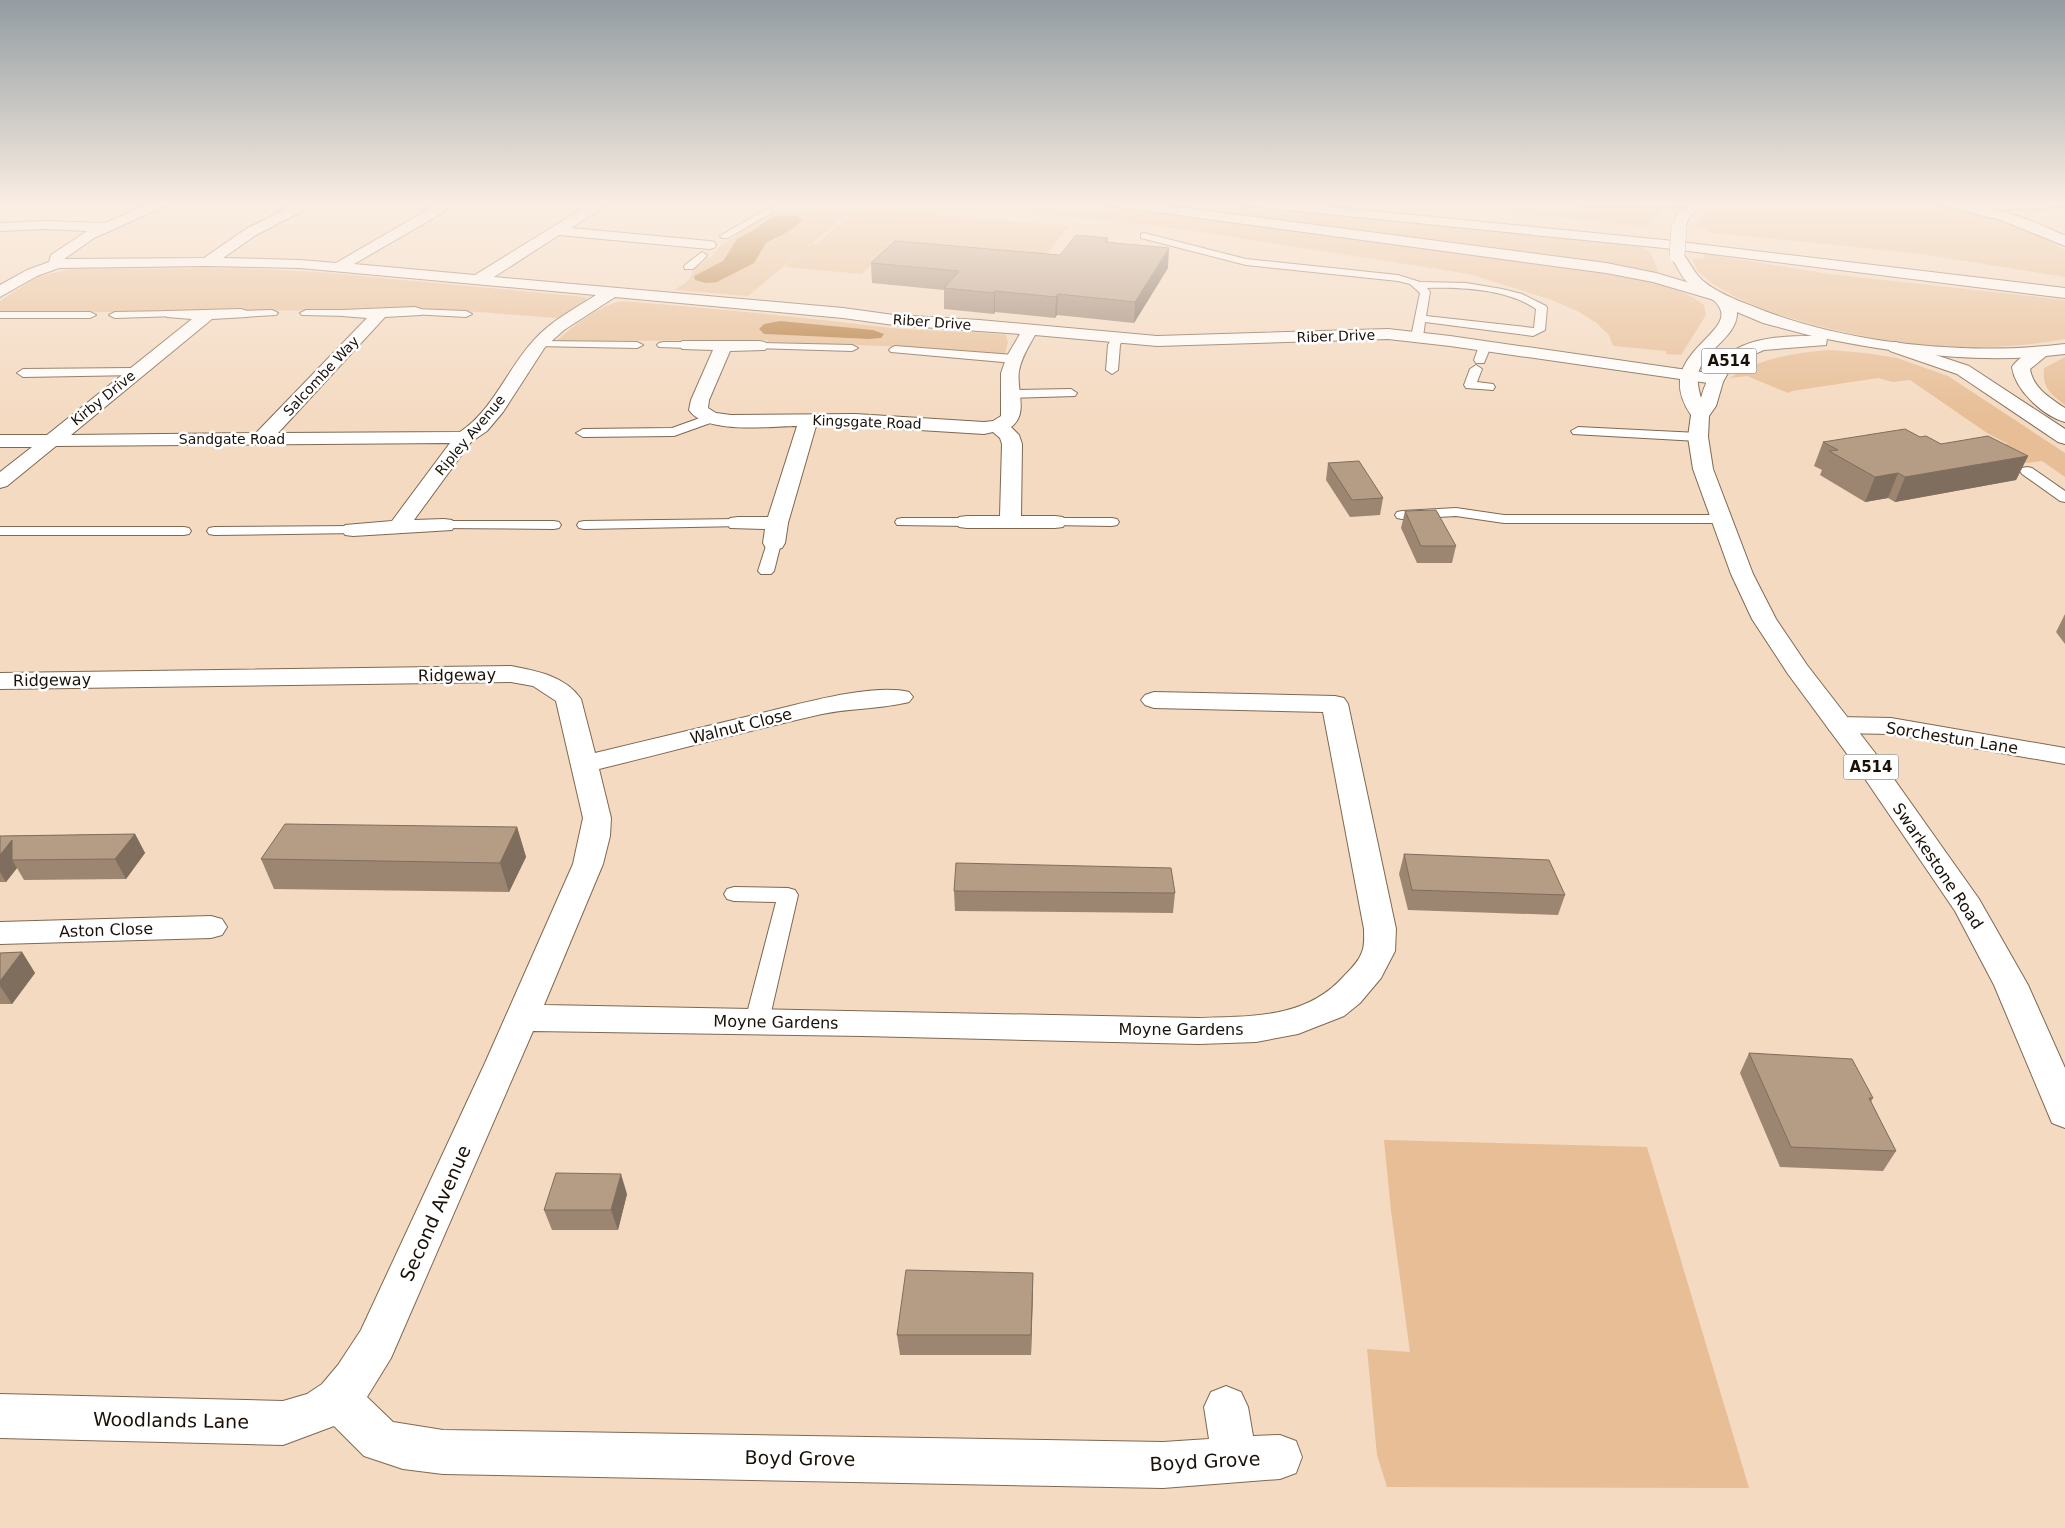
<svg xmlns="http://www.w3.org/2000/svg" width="2065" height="1528" viewBox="0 0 2065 1528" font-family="'DejaVu Sans',sans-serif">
<rect width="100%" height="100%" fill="#f4dac1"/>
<g fill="#e7be96" fill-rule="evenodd">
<path d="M 742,202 L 862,202 L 748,296 L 675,290 L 689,280 L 694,269 L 711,257 L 720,246 L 777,209 L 768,204 ZM 782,215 L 797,216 L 803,220 L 791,230 L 766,243 L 753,263 L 695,276 L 723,261 L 737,239 L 757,228 L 770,218 Z"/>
<path d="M 931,202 L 1079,202 L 1604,272 C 1637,279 1677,284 1704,305 L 1706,315 L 1681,355 L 1666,354 L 1666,351 L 1613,346 L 1609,335 L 1595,322 L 1579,312 L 1552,300 L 1469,274 L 1174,228 Z"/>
<polygon points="1130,202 1192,202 1336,214 1639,246 1650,252 1658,271 1655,273"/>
<polygon points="1407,202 1541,202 1660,207 1664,210 1653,223 1650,223 1649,227"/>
<path d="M 1726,202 L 1921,202 L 1976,213 L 2012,224 L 2040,236 L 2065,250 L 2065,277 L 1921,254 L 1706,232 L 1706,229 L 1694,228 C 1701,214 1711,208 1726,202 Z"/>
<polygon points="859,208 1069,226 1038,264 886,250 862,274 785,267 811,244 834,246 816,244"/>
<path d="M 1705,254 L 1830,274 L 2065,300 L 2065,339 C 1976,356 1880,345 1794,319 C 1769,312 1745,303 1723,290 C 1713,284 1693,272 1693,258 L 1704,259 Z"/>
<polygon points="240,268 318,272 585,297 586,301 557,318 440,309 0,313 0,301 37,277 70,269"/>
<path d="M 622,301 C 712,308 802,317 892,328 C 930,332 968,330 1006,335 L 1008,342 L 1005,354 L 884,346 L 767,342 L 768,340 L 556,341 C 575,325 597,306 622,301 ZM 759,329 L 881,338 L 869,339 L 764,334 Z"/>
<path d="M 1829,350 L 1866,353 L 1897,358 L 1948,376 L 2065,453 L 2065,477 L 2042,461 L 2026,463 L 1994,446 L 2008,444 L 1987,433 L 1910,380 L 1893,382 L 1878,378 L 1792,391 L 1788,393 L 1747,376 L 1730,378 C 1759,358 1794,353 1829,350 Z"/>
<path d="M 2065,357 L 2065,405 C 2050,393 2042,388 2044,368 Z"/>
<polygon points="1384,1140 1647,1147 1749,1488 1387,1487 1377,1455 1367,1349 1410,1352 1391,1211"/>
</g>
<g fill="#b3793a">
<polygon points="782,215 797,216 803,220 791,230 766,243 754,263 717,282 706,283 695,280 694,276 723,261 737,239 757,228 770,218"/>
<polygon points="780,321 873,330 884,334 881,338 869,339 764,334 759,329 764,324"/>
</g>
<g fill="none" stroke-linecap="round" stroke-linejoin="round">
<defs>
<g id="service">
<polygon points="768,208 773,211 771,213 728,238 722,238 720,236"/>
<path d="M 1144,233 L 1246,259 L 1398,275 L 1420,282 L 1466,283 L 1502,289 L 1522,294 L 1546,306 L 1547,308 L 1545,330 L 1533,336 L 1425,322 L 1423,337 L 1417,340 L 1411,337 L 1420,293 L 1410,284 L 1398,281 L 1246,265 L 1141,238 L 1141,234 ZM 1427,288 C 1462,287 1507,289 1536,309 L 1534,328 L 1426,316 L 1430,292 Z"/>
<polygon points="702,252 707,255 706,257 693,269 685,269 684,267 685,265"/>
<polygon points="415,309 466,311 472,314 466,317 411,314 409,312"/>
<polygon points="272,310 278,313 276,315 241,317 235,314 241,311"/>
<polygon points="306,310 348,310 354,313 348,316 302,315 300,313"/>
<polygon points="173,311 177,312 179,314 177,316 115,318 109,315 115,312"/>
<polygon points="0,312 90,312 96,315 90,318 0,318"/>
<polygon points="1117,335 1123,338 1120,345 1118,370 1112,374 1106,370 1108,345 1113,336"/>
<polygon points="539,341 637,342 643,345 637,348 535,346 533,344"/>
<polygon points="663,342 688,342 694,345 688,348 659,347 657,345 659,343"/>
<polygon points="759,343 852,345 858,348 852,351 755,348 753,346"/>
<polygon points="1485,343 1491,346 1484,363 1476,363 1474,360 1479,346"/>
<polygon points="895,346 1014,355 1020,359 1014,363 891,352 889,350 891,348"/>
<polygon points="1476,365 1482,369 1477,382 1493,384 1495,387 1493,390 1466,388 1464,385 1470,369"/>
<polygon points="134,368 138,369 140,372 138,375 23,377 17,373 23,369"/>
<polygon points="1071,389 1077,393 1075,396 1012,398 1006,394 1012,390"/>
<polygon points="711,414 717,418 716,421 674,436 583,437 576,433 583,429 672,428"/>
<polygon points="1578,427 1698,433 1705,437 1698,441 1573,434 1571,431"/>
<polygon points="2027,467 2032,468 2065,491 2065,502 2060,501 2022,474 2020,471 2022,468"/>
<polygon points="1456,508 1504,515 1720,515 1725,516 1727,519 1725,522 1720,523 1504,523 1456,516 1402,519 1397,518 1395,515 1397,512 1402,511"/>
<polygon points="902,518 967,518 972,519 974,522 972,525 967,526 897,525 895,522 897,519"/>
<polygon points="1055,518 1112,518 1117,519 1119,522 1117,525 1112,526 1050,525 1048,522 1050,519"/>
<polygon points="738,519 743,520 745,523 743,526 584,529 579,528 577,525 579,522 584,521"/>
<polygon points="444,521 554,521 559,522 561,525 559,528 554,529 439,528 437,525 439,522"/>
<polygon points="353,526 358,527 360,530 358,533 214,535 209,534 207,531 209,528 214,527"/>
<polygon points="0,527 184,527 189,528 191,531 189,534 184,535 0,535"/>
<polygon points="774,539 779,540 781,543 774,571 771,574 761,574 758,571 767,543 769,540"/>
<polygon points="734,887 788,888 795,890 798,895 769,1021 765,1027 757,1030 749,1027 745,1021 776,902 734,901 727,899 724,894 727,889"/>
</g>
<g id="minor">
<path d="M 153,202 L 170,202 L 168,205 L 94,238 L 64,259 L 204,258 L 246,229 L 299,202 L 315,202 L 314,205 L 256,235 L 223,258 L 300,260 L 336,263 L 434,206 L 438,202 L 451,202 L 444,212 L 354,264 L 475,275 L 593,202 L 608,202 L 607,205 L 571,228 L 709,241 L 714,242 L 716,245 L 714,248 L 709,249 L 559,235 L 494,277 L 843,308 L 894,315 L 979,320 L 1157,336 L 1388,329 L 1450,336 L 1715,374 L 1721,375 L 1724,379 L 1721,383 L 1715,384 L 1450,346 L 1388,339 L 1157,346 L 1035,335 C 1029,346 1021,358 1019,371 C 1016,390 1029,414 1011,427 L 1019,435 L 1022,444 L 1021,516 L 1055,516 L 1063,517 L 1066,522 L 1063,527 L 1055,528 L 967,528 L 959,527 L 956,522 L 959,517 L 967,516 L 1000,516 L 1002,444 L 1000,438 L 993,432 L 984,434 L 855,426 L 816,426 L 788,523 L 785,543 L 782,548 L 774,550 L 766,548 L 763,543 L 765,529 L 730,528 L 727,523 L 730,518 L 738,517 L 768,517 L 797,426 C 770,426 706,435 689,410 L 691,400 L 713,350 L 682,349 L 680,345 L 682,341 L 759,341 L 765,342 L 768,346 L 765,350 L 730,351 L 709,400 L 708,408 L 716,413 L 731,415 L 855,414 L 984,422 L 993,421 L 1001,416 L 1001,373 L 1007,356 L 1020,334 L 894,325 L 843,318 L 615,297 L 564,330 L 545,347 L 503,412 L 487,431 L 471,442 L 414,520 L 444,519 L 452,520 L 455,525 L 452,530 L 353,536 L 345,535 L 342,530 L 345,525 L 392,521 L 450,443 L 56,446 L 7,486 L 0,488 L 0,472 L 32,447 L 0,447 L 0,435 L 47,435 L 192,319 L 167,317 L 165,314 L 167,311 L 241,309 L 247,311 L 249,314 L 247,317 L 212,319 L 71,435 L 256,433 L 367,318 L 342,316 L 340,313 L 342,310 L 415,307 L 421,309 L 423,312 L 421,315 L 385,317 L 278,433 L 460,432 C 494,409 507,369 534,340 C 551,321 574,309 596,295 L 300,268 L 207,266 L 59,268 L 37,276 L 0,297 L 0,285 L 27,270 L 49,262 L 51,255 L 87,231 L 45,229 L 0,231 L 0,223 L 45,221 L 105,223 Z"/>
<path d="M 511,666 C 537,671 565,676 581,699 L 595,753 C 652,739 709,726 766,712 C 803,703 874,683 909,692 L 913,697 L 909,702 C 881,709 851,708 822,714 C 747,731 673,751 599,769 L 611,818 L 610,836 L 603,864 L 544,1005 L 1199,1018 C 1252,1016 1306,1019 1344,976 C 1351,969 1359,961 1362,952 C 1365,945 1364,936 1364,929 L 1323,712 L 1154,708 L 1145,705 L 1141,700 L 1145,695 L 1154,692 L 1335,696 L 1344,698 L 1348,704 L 1396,929 L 1395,951 L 1381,978 L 1360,1003 L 1344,1016 L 1298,1034 L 1256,1042 L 1199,1044 L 863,1036 L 533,1031 L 391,1358 L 367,1397 L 393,1422 L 443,1430 L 1163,1442 L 1209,1439 L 1204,1407 L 1211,1392 L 1226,1386 L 1241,1392 L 1248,1407 L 1253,1436 L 1280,1435 L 1296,1441 L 1302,1457 L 1296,1473 L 1280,1479 L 1163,1488 L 443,1474 L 403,1469 L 364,1456 L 334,1426 L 283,1445 L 0,1438 L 0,1394 L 283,1401 L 307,1394 L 322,1384 L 338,1365 L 361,1330 L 485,1063 L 573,864 L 583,818 L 556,701 L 533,686 L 511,682 L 0,689 L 0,673 Z"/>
<polygon points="1839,717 1891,718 2065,748 2065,764 1891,734 1839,733 1830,731 1826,725 1830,719"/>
<polygon points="211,916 222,919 227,927 222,935 211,938 0,944 0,922"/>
</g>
<g id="tertiary">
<polygon points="1896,342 1969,366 2065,429 2065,444 2058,442 1957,374 1890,351 1887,347 1890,343"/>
<path d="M 2042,347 L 2048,348 L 2051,352 L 2030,369 C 2033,388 2050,398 2065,408 L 2065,422 C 2043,416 2015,390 2012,367 C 2018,358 2032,349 2042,347 Z"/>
</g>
<g id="primary">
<polygon points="1693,202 1708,202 1689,217 1684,231 1674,231 1672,228 1678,212"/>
<path d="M 1936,202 C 1977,199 2029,218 2065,236 L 2065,246 L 2001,220 L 1938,205 Z"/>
<polygon points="1987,202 2065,202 2065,206 2031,209 1992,209 1987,208 1985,205"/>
<path d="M 1677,251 L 1682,252 C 1688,260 1693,270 1699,277 C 1711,290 1736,300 1752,306 C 1845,344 1966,356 2065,344 L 2065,354 C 1985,364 1906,355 1827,339 L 1826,345 L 1764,350 L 1741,360 L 1730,369 L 1723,382 L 1716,406 L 1709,416 L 1708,437 L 1713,469 L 1753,574 L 1776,619 L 1807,665 L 1879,758 L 1979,899 L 2028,985 L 2065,1068 L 2065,1128 L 2052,1123 L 1994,985 L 1955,911 L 1859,770 L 1788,674 L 1752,619 L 1731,574 L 1693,469 L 1688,437 L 1691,415 C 1652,358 1728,337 1721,311 C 1717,297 1699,294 1689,284 C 1681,277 1676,264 1670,255 L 1672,252 ZM 1737,312 L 1763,323 L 1812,336 C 1759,336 1716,342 1701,398 C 1699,391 1697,383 1698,375 C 1702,350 1738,338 1737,312 Z"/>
</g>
<g id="trunk">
<polygon points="1104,202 1139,202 1606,263 1656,273 1720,292 1722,295 1720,298 1714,300 1653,282 1606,273 1111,206"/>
<polygon points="1240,202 1284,202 1664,240 2065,288 2065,298 1664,248 1247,206"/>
<path d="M 1577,202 L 1700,202 C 1693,211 1601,206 1584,206 Z"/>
<polygon points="2057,233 2065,235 2065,243 2052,240 2050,237 2052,234"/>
</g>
</defs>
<use href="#service" stroke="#7f6852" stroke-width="2"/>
<use href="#minor" stroke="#7f6852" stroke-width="2"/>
<use href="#tertiary" stroke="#7f6852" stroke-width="2"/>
<use href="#primary" stroke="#7f6852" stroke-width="2"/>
<use href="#trunk" stroke="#7f6852" stroke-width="2"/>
<use href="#service" fill="#fff" fill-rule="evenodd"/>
<use href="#minor" fill="#fff" fill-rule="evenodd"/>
<use href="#tertiary" fill="#fff" fill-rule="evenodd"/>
<use href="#primary" fill="#fff" fill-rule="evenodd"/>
<use href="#trunk" fill="#fff" fill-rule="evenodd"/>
<defs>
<polyline id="primary-bridge" points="1677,255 1679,228"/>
</defs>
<use href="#primary-bridge" stroke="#7f6852" stroke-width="16" stroke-linecap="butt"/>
<use href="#primary-bridge" stroke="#fff" stroke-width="15"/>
</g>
<g fill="#9c8672">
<polygon points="1108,238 1108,243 1168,268 1134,323 1057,315 1055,318 995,312 994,314 944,309 944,290 872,283 871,263 1060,255"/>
<polygon points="1920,437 1941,444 2028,456 2016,480 1895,502 1888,498 1865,502 1820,475 1822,470 1814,466 1823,442"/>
<polygon points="1328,463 1383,498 1380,515 1350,517 1326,480"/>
<polygon points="1405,511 1456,546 1452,563 1417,563 1401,528"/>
<polygon points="2065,614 2065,644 2056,632"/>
<polygon points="517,827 526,857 509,892 274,889 261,859"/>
<polygon points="135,834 145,853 126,879 24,880 17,868 6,882 0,882 0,836"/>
<polygon points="1404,854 1565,895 1558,915 1408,910 1399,874"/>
<polygon points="954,891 1175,893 1173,913 955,911"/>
<polygon points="22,952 35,973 12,1004 0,1004 0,953"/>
<polygon points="1749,1053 1873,1098 1871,1102 1896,1151 1883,1171 1780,1167 1740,1073"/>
<polygon points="627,1194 618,1230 552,1230 544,1210"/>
<polygon points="1033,1273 1031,1355 900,1355 897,1335"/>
</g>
<g fill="#7f6d5d">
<polygon points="1169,248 1168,268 1134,323 1135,302"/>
<polygon points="995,291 995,312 994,314 994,293"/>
<polygon points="1058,294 1057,315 1055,318 1056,297"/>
<polygon points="2028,456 2016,480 1895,502 1905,477"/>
<polygon points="1898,473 1888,498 1865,502 1875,477"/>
<polygon points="517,827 526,857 509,892 500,863"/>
<polygon points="135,834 145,853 126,879 115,859"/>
<polygon points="12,840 12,860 17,868 6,882 0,872 0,855"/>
<polygon points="22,952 35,973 12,1004 0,986 0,981"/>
<polygon points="621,1174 627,1194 618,1230 611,1210"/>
<polygon points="1033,1273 1033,1293 1031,1355 1031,1335"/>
</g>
<g fill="#b59c85" stroke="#7f6d5d">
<polygon points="1076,235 1108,238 1105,242 1169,248 1135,302 1058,294 1056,297 995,291 994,293 944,288 959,271 871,263 895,241 1060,255"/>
<polygon points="1905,429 1920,437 1926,436 1941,444 1988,436 2028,456 1905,477 1898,473 1875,477 1829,451 1838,450 1823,442"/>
<polygon points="1359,461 1383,498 1352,500 1328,463"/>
<polygon points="1436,510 1456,546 1421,546 1405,511"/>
<polygon points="285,824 517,827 500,863 261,859"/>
<polygon points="135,834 115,859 12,860 12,840 0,855 0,836"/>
<polygon points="1404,854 1549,860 1565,895 1412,890"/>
<polygon points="956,863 1171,868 1175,893 954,891"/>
<polygon points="22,952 0,981 0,953"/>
<polygon points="1749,1053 1852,1059 1873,1098 1869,1098 1896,1151 1791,1147"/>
<polygon points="556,1173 621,1174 611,1210 544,1210"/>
<polygon points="906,1270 1033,1273 1031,1335 897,1335"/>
</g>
<linearGradient id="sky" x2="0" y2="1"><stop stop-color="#939ca2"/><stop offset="0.49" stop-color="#faeee3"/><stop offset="1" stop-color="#faeee3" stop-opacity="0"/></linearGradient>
<rect width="2065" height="416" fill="url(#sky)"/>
<g text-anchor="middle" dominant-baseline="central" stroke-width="5" stroke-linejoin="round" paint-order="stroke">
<g font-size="14" fill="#1a1108" stroke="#fff">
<text transform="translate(932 322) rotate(4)">Riber Drive</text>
<text transform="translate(1336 336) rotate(-2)">Riber Drive</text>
<text transform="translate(321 376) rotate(-47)">Salcombe Way</text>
<text transform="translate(103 398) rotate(-39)">Kirby Drive</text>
<text transform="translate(867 422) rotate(2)">Kingsgate Road</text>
<text transform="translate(470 435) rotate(-50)">Ripley Avenue</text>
<text x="232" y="439">Sandgate Road</text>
</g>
<g fill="#fff" stroke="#5f5852" stroke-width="1">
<rect x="1701.5" y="348.5" width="55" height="25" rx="4"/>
<rect x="1843.5" y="754.5" width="55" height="25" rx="4"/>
</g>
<g font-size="15" font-weight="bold" fill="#1a1108">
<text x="1729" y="361">A514</text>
<text x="1871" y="767">A514</text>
</g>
<g font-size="16" fill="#1a1108" stroke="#fff">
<text transform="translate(457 675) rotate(-1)">Ridgeway</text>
<text transform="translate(52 680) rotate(-1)">Ridgeway</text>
<text transform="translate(741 726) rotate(-14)">Walnut Close</text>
<text transform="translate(1952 738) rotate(9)">Sorchestun Lane</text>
<text transform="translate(1938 866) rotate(56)">Swarkestone Road</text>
<text transform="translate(106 930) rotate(-2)">Aston Close</text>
<text transform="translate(776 1022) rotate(1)">Moyne Gardens</text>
<text x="1181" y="1029">Moyne Gardens</text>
</g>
<g font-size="19" fill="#1a1108" stroke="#fff">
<text transform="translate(435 1213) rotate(-66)">Second Avenue</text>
<text transform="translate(171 1420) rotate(1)">Woodlands Lane</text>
<text transform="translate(800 1458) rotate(1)">Boyd Grove</text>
<text transform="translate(1205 1461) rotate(-3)">Boyd Grove</text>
</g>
</g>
</svg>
